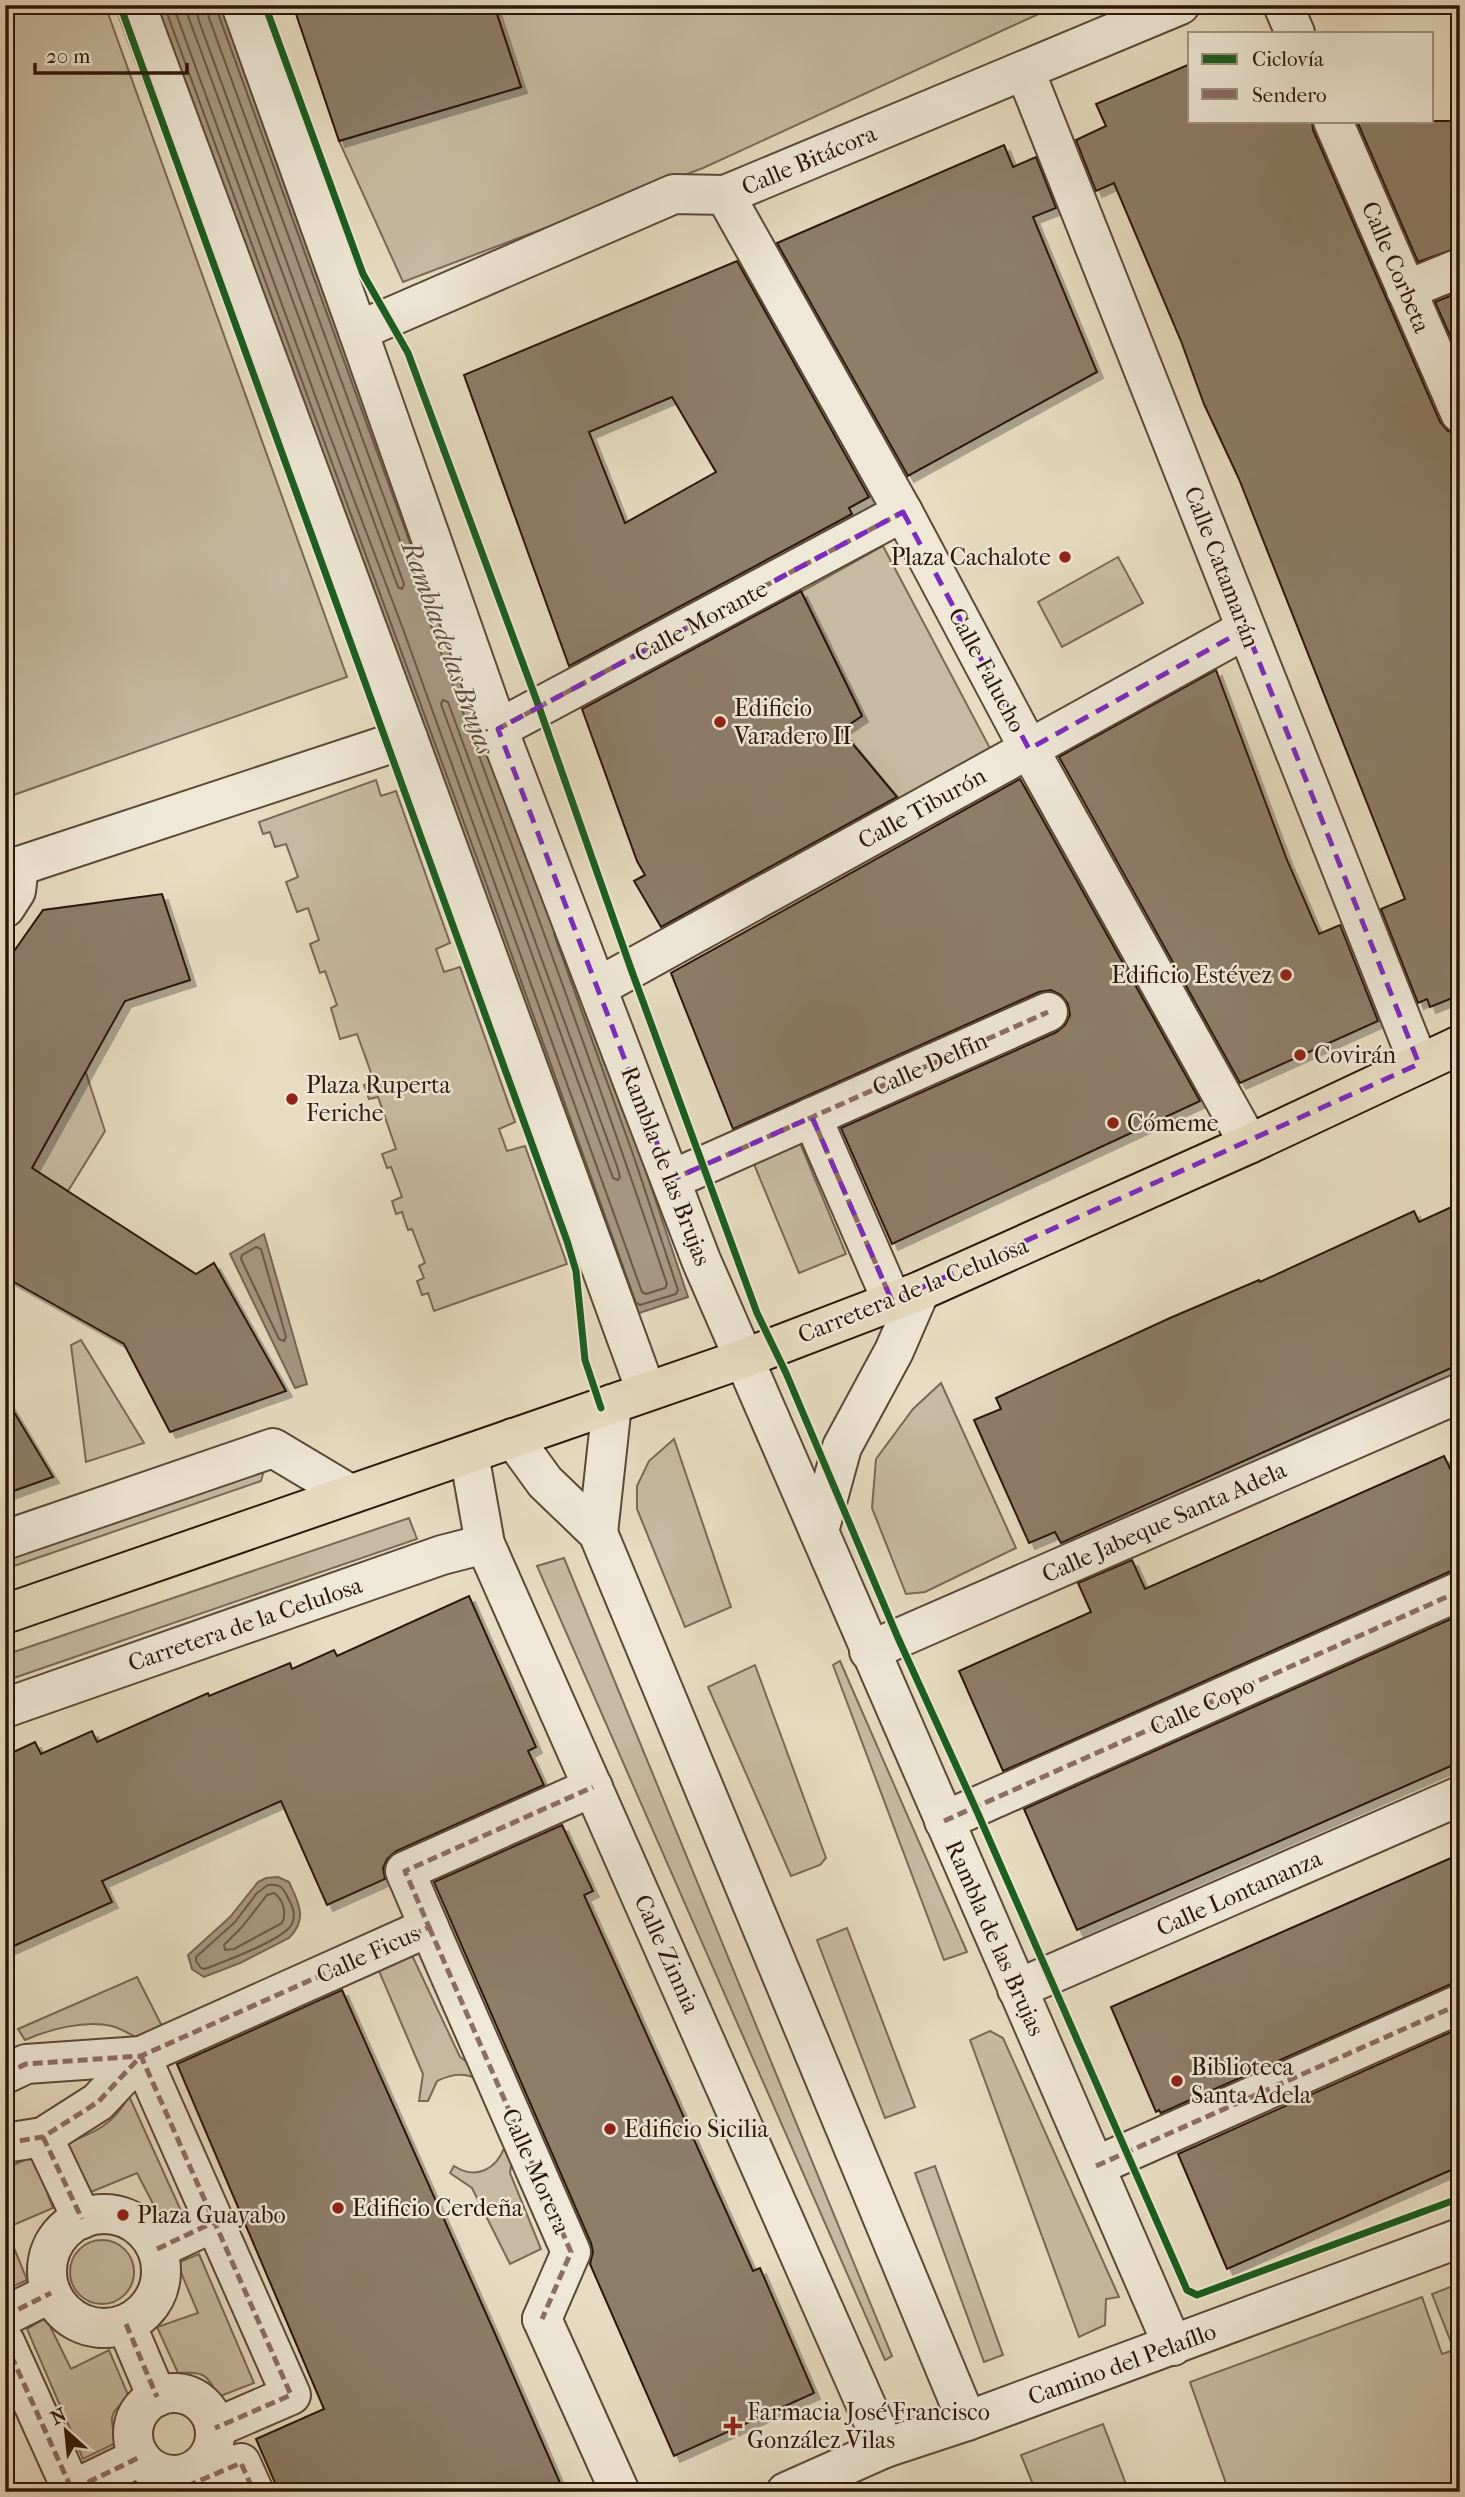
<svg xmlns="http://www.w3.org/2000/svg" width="1465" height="2497" viewBox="0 0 1465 2497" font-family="'IM FELL French Canon',serif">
<defs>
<filter id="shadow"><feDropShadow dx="6" dy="6" stdDeviation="0" flood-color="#0004"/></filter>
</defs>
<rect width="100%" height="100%" fill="#e7dbc1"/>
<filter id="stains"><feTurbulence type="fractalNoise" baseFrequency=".00286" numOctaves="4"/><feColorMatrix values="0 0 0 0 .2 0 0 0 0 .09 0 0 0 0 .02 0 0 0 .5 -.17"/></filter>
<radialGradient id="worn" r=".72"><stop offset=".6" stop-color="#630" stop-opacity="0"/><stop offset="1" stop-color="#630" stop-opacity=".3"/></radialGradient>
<g fill="#c7baa2" stroke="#7a6856" stroke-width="2">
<polygon points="5,5 105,5 347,677 5,798"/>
<polygon points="494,5 1058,5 703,168 403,282 339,141 521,87"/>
<polygon points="883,546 992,752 899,800 859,751 840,762 827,739 862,716 801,592"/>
<polygon points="1118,557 1143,603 1062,647 1038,602"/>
<polygon points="376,780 381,796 396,791 450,943 436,949 444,972 460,967 515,1122 499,1129 507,1151 525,1146 567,1264 434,1311 428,1293 422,1295 417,1281 424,1278 419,1266 425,1263 412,1229 408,1230 402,1212 396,1214 392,1201 402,1197 391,1167 387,1168 382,1154 396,1149 378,1097 369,1099 364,1085 374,1081 357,1034 340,1039 331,1008 337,1005 325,971 320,973 310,944 319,940 308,908 297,912 286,882 298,877 286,844 275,847 270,832 263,834 259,822"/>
<polygon points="85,1070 105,1131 68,1191 32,1168"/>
<polygon points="798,1138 846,1254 799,1273 751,1157"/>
<polygon points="81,1340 144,1443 86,1462 71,1345"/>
<polygon points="941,1383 1016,1548 925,1592 906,1594 872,1508 876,1459 913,1409"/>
<polygon points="674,1439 731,1607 685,1627 637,1509 637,1486 649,1461"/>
<polygon points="260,1472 263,1474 261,1481 5,1569 5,1556"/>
<polygon points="409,1518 417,1539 5,1681 5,1655"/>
<polygon points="564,1558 892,2356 885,2360 537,1566"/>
<polygon points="840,1661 967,1952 944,1960 833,1665"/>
<polygon points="755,1665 826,1858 820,1865 791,1876 708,1687"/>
<polygon points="847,1928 915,2107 885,2118 817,1940"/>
<path d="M 409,1949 L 460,2057 L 483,2072 L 479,2080 C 464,2072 452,2074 437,2081 L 428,2101 L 419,2101 L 423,2074 L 376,1964 Z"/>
<path d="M 137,1977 L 164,2030 L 142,2040 C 133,2036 122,2029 112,2026 C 84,2020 50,2029 25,2040 L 18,2029 Z"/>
<polygon points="990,2031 1003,2038 1119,2297 1106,2299 1105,2325 1079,2337 970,2040"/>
<path d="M 129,2096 L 182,2213 L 162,2221 L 137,2173 L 91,2192 L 66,2143 C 95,2133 114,2124 129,2096 Z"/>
<path d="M 505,2146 L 514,2146 L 510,2173 L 541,2249 L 510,2264 L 472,2188 L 450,2173 L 454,2166 C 476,2180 496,2170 505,2146 Z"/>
<polygon points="33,2156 53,2208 6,2228 27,2280 7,2289 5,2284 5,2169"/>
<polygon points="935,2166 1003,2355 984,2362 915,2173"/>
<circle cx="102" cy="2272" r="32"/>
<path d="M 199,2254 L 254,2383 L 218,2397 C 207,2373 204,2372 178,2373 L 157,2327 L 198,2313 L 177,2263 Z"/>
<polygon points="1458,2284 1460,2289 1460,2492 1229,2492 1190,2382 1422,2297 1442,2354 1454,2350 1432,2294"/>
<path d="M 46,2318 L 71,2369 L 109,2350 L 129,2397 C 109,2414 108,2417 118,2442 L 83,2459 L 27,2329 Z"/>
<polygon points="1103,2424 1129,2492 1036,2492 1021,2455"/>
</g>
<g fill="#a79883" stroke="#766453" stroke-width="2">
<polygon points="156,5 221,5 641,1157 688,1297 633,1315"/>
<polygon points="264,1234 307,1384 295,1388 230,1254"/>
<path d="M 278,1877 L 289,1882 C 299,1903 308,1919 289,1938 L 240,1963 L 204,1977 L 192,1969 L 188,1955 L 230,1917 L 258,1882 L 266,1878 Z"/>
</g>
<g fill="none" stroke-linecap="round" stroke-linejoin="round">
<g stroke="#6a5846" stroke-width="2">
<polyline points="164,5 481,869 636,1303 640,1305 676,1294 678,1290 635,1160 554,934"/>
<path d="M 173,5 L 328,431 L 403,629 L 642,1292 L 646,1294 L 665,1288 L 667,1284 C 593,1063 512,846 432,628 C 357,425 283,221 209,18 L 206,5"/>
<polyline points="184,5 398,587 402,589 404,584 199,21 195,5"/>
<polyline points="215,5 422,576"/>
<polygon points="443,700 448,702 617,1166 620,1177 618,1180 613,1178 441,704"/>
<polygon points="256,1247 261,1249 286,1337 284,1341 279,1339 241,1259 242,1255"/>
<path d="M 268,1885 C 280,1884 283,1887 288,1898 C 293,1907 296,1914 292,1924 C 284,1940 223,1962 205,1969 L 201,1968 L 196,1961 L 196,1957 L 235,1922 L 257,1893 Z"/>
<path d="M 274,1893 C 283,1899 287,1913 282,1923 L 234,1949 L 225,1950 L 224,1945 L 242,1927 L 267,1895 Z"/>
</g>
</g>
<g fill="#8d7d69" stroke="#2c170a" stroke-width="2" fill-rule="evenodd" filter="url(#shadow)">
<polygon points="293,5 494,5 521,87 339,141"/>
<polygon points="1190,64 1190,121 1312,121 1313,130 1440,422 1448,431 1460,434 1460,995 1430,1007 1427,999 1418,1003 1381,909 1405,899 1239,479 1204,404 1181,341 1114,183 1096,191 1076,140 1106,126 1096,104"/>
<polygon points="1357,121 1460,121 1460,247 1418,262"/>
<polygon points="1004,145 1013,167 1036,157 1056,208 1033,217 1097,372 908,476 777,243"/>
<path d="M 737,261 L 869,497 L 849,508 L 852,514 L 569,666 L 464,375 ZM 672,397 L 716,472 L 625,523 L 589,432 Z"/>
<polygon points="1460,292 1460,358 1435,302"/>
<polygon points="801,591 862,716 841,730 897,797 661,927 634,881 645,875 637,861 582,709"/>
<polygon points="1216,670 1287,860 1319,934 1340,925 1378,1021 1240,1083 1059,757"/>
<polygon points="1020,779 1200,1101 892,1244 841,1128 1057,1032 1065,1025 1070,1015 1068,1004 1061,995 1051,990 1039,992 733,1129 671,973"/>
<polygon points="162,894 190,980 125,1001 32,1168 196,1274 214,1263 286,1391 170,1432 124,1344 5,1277 5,964 43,910"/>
<polygon points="1460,1203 1460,1364 1061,1543 1055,1532 1029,1543 974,1420 1001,1409 996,1398 1170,1318 1259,1280 1260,1282 1414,1211 1419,1222"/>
<polygon points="5,1397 53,1477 5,1494"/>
<polygon points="1444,1456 1460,1489 1460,1570 1451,1571 1003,1771 959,1671 1091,1612 1078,1583 1132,1560 1145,1589"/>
<polygon points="469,1596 536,1747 528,1751 544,1785 396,1851 387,1859 383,1868 385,1879 327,1905 281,1801 102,1881 112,1902 5,1950 5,1756 35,1742 41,1754 92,1731 97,1742 208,1693 209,1696 290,1663 292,1669 334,1650 337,1656"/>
<polygon points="1460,1615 1460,1762 1077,1930 1024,1809"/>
<polygon points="562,1825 593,1891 584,1895 753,2271 760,2268 814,2393 674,2456 590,2264 593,2252 591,2243 434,1882"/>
<polygon points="1460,1854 1460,1983 1451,1984 1161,2113 1159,2110 1156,2112 1111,2007"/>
<polygon points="342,1990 496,2336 564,2492 279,2492 256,2439 324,2409 177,2064"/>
<polygon points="1460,2028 1460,2166 1227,2269 1178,2154"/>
</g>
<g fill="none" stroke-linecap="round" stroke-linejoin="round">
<defs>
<g id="pedestrian">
<polyline points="498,729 903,512"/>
<polyline points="944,1821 1460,1591"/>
<polyline points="429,1927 571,2252 542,2319"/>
<polyline points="5,2074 26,2064 141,2056 429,1927 405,1871 593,1787"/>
<polyline points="43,2137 82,2219"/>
<polyline points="5,2143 43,2137 98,2102 141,2056 291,2395 215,2428"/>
<polyline points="1096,2166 1460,2004"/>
<circle cx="104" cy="2271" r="57"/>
<polyline points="157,2249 214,2222"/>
<polyline points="5,2316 51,2293"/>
<polyline points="126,2324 157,2397"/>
<polyline points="5,2342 72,2490 140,2457"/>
<circle cx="174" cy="2434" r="41"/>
<polyline points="185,2487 241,2463 254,2492"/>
</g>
<g id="minor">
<polyline points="1283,5 1295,33"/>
<polyline points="1025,71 1419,1064"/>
<polyline points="1333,121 1460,413"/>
<polyline points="725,195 903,512 1029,749 1249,1144"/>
<polyline points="1406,290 1460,268"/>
<polyline points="358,331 674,194 725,195 1180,5"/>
<polyline points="19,866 408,738"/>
<polyline points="5,908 16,891 19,866"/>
<polyline points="598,987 1246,629"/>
<polyline points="812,1117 892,1301"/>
<polyline points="671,1180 1048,1012"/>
<polyline points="513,1438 545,1482 598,1533 967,2421"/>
<polyline points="469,1454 485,1544 885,2448"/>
<polyline points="598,1533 612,1404"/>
<polyline points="5,1540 273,1448 350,1494"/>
<polyline points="869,1651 1460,1393"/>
<polyline points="5,1708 442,1555 485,1544"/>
<polyline points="1017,1989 1460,1796"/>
<polyline points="542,2319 620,2492"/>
</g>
<g id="tertiary">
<polyline points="136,5 408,738 646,1391"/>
<polyline points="241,5 358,331 498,729 701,1260 1173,2346"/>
<polyline points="819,1531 842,1447 894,1351 920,1291"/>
<polyline points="786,2492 885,2448 967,2421 1460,2238"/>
</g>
<polyline id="trunk" points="5,1614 745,1358 920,1291 1249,1144 1460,1045"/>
</defs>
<use href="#pedestrian" stroke="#5b4838" stroke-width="42"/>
<use href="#minor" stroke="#5b4838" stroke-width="42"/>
<use href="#tertiary" stroke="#5b4838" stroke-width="42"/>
<use href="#trunk" stroke="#2c170a" stroke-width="42"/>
<use href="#pedestrian" stroke="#efe8d7" stroke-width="38"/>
<use href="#minor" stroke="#efe8d7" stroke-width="38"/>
<use href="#tertiary" stroke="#efe8d7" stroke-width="38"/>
<use href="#trunk" stroke="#e7dbc1" stroke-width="38"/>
<g stroke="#8d6e63" stroke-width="5" stroke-dasharray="10 5" stroke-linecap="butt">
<polyline points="498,729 903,512"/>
<polyline points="812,1117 892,1301"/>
<polyline points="671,1180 1048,1012"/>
<polyline points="944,1821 1460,1591"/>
<polyline points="429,1927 571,2252 542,2319"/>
<polyline points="5,2074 26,2064 141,2056 429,1927 405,1871 593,1787"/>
<polyline points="43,2137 82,2219"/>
<polyline points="5,2143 43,2137 98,2102 141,2056 291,2395 215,2428"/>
<polyline points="1096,2166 1460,2004"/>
<polyline points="157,2249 214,2222"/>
<polyline points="5,2316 51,2293"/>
<polyline points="126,2324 157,2397"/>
<polyline points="5,2342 72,2490 140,2457"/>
<polyline points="173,2492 241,2463 254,2492"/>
</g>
<defs>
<g id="cycleway">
<polyline points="120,5 567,1241 576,1271 585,1360 601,1408"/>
<polyline points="265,5 363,274 408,353 539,707 631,969 757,1313 786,1373 898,1638 975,1807 1187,2290 1197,2295 1452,2201 1460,2221"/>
</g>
</defs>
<use href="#cycleway" stroke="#efe8d7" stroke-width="11"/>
<use href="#cycleway" stroke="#1b5e20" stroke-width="7"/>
</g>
<path fill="none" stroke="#7b2cbf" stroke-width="5" stroke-dasharray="14 9" stroke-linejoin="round" d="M 903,512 L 1029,749 L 1246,629 L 1419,1064 L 892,1301 L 812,1117 L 671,1180 L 498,729 Z"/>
<g fill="#8f2418" stroke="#efe8d7" stroke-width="2.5">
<circle cx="1065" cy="557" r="7"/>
<circle cx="720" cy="722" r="7"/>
<circle cx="1286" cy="975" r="7"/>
<circle cx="1300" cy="1055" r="7"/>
<circle cx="292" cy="1099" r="7"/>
<circle cx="1113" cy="1123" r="7"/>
<circle cx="1177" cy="2081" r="7"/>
<circle cx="610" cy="2129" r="7"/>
<circle cx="338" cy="2208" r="7"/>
<circle cx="123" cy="2215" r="7"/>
<path d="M729.5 2415.5h7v7h7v7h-7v7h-7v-7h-7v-7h7z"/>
</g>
<g text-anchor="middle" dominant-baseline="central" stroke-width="5" stroke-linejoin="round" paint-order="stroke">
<g font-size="24" fill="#2c170a" stroke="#efe8d7">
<text transform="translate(809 160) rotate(-23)">Calle Bitácora</text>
<text transform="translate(1396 267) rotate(67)">Calle Corbeta</text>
<text transform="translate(1222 567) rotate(69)">Calle Catamarán</text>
<text transform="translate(701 621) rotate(-28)">Calle Morante</text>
<text transform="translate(987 670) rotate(62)">Calle Falucho</text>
<text transform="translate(922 808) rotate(-29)">Calle Tiburón</text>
<text transform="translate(930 1064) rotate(-24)">Calle Delfín</text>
<text transform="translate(666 1166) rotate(69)">Rambla de las Brujas</text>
<text transform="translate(913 1290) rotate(-22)">Carretera de la Celulosa</text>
<text transform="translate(1164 1522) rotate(-24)">Calle Jabeque Santa Adela</text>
<text transform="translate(245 1624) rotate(-19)">Carretera de la Celulosa</text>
<text transform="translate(1202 1706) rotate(-24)">Calle Copo</text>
<text transform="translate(1239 1893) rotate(-24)">Calle Lontananza</text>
<text transform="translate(995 1938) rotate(66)">Rambla de las Brujas</text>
<text transform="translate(368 1954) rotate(-24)">Calle Ficus</text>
<text transform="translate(667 1954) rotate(66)">Calle Zinnia</text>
<text transform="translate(536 2171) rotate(66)">Calle Morera</text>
<text transform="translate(1122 2364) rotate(-20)">Camino del Pelaíllo</text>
</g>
<g font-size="24" fill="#2c170a" stroke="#efe8d7" text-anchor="start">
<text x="1051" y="557" text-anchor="end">Plaza Cachalote</text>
<text x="734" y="708">Edificio<tspan x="734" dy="28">Varadero II</tspan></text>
<text x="1272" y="975" text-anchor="end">Edificio Estévez</text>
<text x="1314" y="1055">Covirán</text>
<text x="306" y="1085">Plaza Ruperta<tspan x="306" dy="28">Feriche</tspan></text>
<text x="1127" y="1123">Cómeme</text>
<text x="1191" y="2067">Biblioteca<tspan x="1191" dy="28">Santa Adela</tspan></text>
<text x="624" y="2129">Edificio Sicilia</text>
<text x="352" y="2208">Edificio Cerdeña</text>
<text x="137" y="2215">Plaza Guayabo</text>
<text x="747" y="2412">Farmacia José Francisco<tspan x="747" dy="28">González Vilas</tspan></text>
</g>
<g font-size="26" font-style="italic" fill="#5d4b3a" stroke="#efe8d7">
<text transform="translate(448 648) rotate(70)">Rambla de las Brujas</text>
</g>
</g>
<rect width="1465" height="2497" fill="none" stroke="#e7dbc1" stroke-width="28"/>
<rect x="7" y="7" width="1451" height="2483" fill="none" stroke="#2c170a" stroke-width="3.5"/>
<rect x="14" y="14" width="1437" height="2469" fill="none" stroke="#2c170a" stroke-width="2"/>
<rect x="1188" y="32" width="245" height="91" fill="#efe8d7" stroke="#a19485" stroke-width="2"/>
<rect x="1202" y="54" width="35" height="10" fill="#1b5e20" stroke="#a19485" stroke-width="2"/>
<text x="1252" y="66" font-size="21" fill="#2c170a">Ciclovía</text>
<rect x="1202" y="89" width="35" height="10" fill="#8d6e63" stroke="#a19485" stroke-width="2"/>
<text x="1252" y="102" font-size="21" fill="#2c170a">Sendero</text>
<g transform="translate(66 2431) rotate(333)" stroke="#efe8d7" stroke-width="5" paint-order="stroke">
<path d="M0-5L12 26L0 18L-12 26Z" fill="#2c170a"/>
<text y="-10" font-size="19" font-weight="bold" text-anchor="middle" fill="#2c170a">N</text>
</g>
<path d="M35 63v10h152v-10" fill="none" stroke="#2c170a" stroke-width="3.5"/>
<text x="46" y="63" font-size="21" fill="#2c170a" stroke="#efe8d7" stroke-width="5" paint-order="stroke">20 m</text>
<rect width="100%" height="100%" filter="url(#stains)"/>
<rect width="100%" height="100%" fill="url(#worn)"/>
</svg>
